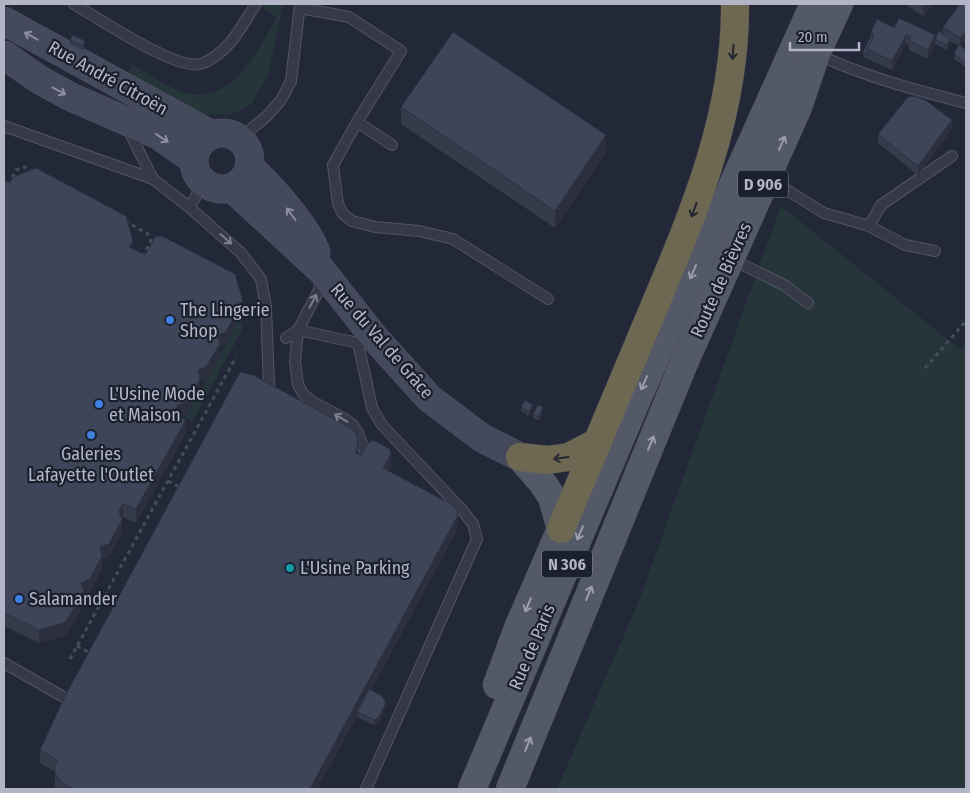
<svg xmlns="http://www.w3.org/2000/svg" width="970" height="793" viewBox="0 0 970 793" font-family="'Fira Sans Condensed',sans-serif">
<rect width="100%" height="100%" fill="#222838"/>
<g fill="#25353a">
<path d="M 266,4 L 283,4 L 268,76 L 251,104 L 240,111 L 231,114 L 207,115 L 199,112 L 127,75 L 132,65 C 148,73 169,89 187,93 C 234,104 257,49 277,18 L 263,8 Z"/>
<polygon points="781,206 961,350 966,343 966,789 557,789 638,603"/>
<polygon points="243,314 242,330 192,422 185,418"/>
</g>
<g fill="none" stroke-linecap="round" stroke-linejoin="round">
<defs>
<g id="lane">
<path d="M 74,4 C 98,18 175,70 200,64 C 204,63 210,60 214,57 C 233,45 244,22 256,4"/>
<polyline points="300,8 349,17 401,51 357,122 392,145"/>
<path d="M 817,54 C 865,77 916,90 966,103"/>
<polyline points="357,122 333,165 338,204 343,214 352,221 375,227 419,231 453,239 548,299"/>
<polyline points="4,126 153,179"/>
<polyline points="128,129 153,179 189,207 241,253 261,279 266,307 269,386 265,395"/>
<polyline points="239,139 267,116 281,100 291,81 300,4"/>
<polyline points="769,174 782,187 824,213 869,226 881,205 952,156"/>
<polyline points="189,207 204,184"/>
<polyline points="869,226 905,245 935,251"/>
<polyline points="731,259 784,285 808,303"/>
<polyline points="321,276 319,290 298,330 295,361 298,385 304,395 313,402 345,419 353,425 358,433 367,457"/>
<polyline points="286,338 298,330 358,343 363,341"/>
<polyline points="358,343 372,408 382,425 463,511 473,524 477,539 366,789"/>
<polyline points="4,663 74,703"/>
</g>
<g id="secondary">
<polyline points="4,21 212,135"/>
<polyline points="4,55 40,80 71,97 158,135 192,159"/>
<circle cx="222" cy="161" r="28"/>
<path d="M 249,167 C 269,184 309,229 316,253"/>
<polyline points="232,188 322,271 374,337 429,398 482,438 520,457"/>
</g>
<g id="primary">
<polyline points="497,685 518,628 561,529 552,497 542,482 520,457"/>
<polyline points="472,789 640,392 814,4"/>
<polyline points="510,789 684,363 798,107 816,54 839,4"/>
</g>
<g id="highway">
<polyline points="520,457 547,460 569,457 598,442"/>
<path d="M 561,529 C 592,456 622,384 652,312 C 694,212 736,114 735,4"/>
</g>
</defs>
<use href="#lane" stroke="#515563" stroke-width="12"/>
<use href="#secondary" stroke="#515563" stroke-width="29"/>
<use href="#primary" stroke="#3f4352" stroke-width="29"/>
<use href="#highway" stroke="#3e4250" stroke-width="29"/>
<g stroke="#425056" stroke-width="3" stroke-dasharray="4 4" stroke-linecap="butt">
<polyline points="9,185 16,170 25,167 32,171"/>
<polyline points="125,221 148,234 151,241 143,256"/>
<polyline points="925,368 966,321"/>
<polyline points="168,481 181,488"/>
<polyline points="106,594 121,601"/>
<polyline points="77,646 90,653"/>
<polyline points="70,659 236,357"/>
</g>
<use href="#lane" stroke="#363a48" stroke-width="10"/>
<use href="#secondary" stroke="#44495b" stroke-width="28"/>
<use href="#primary" stroke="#545968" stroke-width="28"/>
<use href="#highway" stroke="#6e6853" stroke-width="28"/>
</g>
<g fill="#363b4c">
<polygon points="905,4 932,4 923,16"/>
<polygon points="943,27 966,40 961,46 966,50 966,67 954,59 954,54 959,46 950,41 950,44 947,50 935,44 928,59 909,50 909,45 906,44 892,70 863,57 863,52 871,36 871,32 894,28 935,39 943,34"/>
<polygon points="70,40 85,46 83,51 70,44"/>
<polygon points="401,107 606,152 555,228 401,124"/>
<polygon points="952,129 918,175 878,143 878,134"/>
<polygon points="4,180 133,248 243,314 226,345 220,347 220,357 206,380 200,382 200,392 187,415 181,417 186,433 136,523 123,517 122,519 122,533 109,557 102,559 102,569 90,592 84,595 84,604 66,635 39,643 4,626"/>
<polygon points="521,407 533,409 529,416 521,411"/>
<polygon points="543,412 539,421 533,418 533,414"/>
<polygon points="358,454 391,467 389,471 458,528 371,690 386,707 378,723 374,725 357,717 357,716 317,789 57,789 55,786 55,772 40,763 40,750"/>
</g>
<g fill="#2c303e">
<polygon points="926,4 932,4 923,16 923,7"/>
<polygon points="966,31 966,40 960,47 960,38"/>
<polygon points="906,35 906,44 892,70 892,61"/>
<polygon points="935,35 935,44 928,59 928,50"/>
<polygon points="950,39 950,44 947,50 947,45"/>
<polygon points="85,41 85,46 83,51 83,46"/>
<polygon points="952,120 952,129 918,175 918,166"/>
<polygon points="606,135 606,152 555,228 555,211"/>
<polygon points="133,241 133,254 129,247"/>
<polygon points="243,301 243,314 226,345 220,347 220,357 206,380 200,382 200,392 187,415 178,418 173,413 217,335"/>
<polygon points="533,405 533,409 529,416 529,412"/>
<polygon points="543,407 543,412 539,421 539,417"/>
<polygon points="186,420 186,433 136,523 136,509"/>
<polygon points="358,440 358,453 356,466 356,453"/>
<polygon points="391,454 391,467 383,481 383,468"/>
<polygon points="123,504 123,517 119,524 119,511"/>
<polygon points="458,515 458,528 358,713 357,712 357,716 317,789 310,789"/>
<polygon points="122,520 122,533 109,557 102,559 102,569 90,592 84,595 84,604 66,635 39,643 39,630 81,583 100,547"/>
<polygon points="386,703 386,707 378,723 374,725 374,720"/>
</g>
<g fill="#3f4558" stroke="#2c303e">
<polygon points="918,4 926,4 923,7"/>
<polygon points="960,4 966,4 966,31 960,38 943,27"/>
<polygon points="899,18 935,35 928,50 909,41 911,36 906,35 892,61 867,49 874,34 871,32 877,19 894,28"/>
<polygon points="939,31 950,39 947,45 935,39"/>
<polygon points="453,32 606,135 555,211 401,107"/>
<polygon points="73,35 85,41 83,46 70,40"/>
<polygon points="871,36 873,37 867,49 867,54 863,52"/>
<polygon points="959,45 966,50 966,63 954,54"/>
<polygon points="916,96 928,102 952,120 918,166 878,134 908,97"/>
<polygon points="36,168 126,216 133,241 129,247 145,255 155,237 162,236 235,274 243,301 226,332 217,335 220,344 206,367 198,370 200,379 187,402 178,405 173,413 186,420 136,509 123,504 119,511 122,520 109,544 100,547 102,556 90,579 81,583 84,591 66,622 39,630 4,613 4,180 10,183 13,177"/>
<polygon points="240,372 253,375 351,428 356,434 358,440 356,453 361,455 367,444 373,440 390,449 391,454 383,468 451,504 456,508 458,515 310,789 73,789 62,783 55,773 55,766 58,761 40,750 64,698"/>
<polygon points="525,400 533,405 529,412 521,407"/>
<polygon points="538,405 543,407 539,417 533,414"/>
<polygon points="369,689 382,696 386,703 378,718 374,720 357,712"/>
</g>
<defs><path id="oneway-shaft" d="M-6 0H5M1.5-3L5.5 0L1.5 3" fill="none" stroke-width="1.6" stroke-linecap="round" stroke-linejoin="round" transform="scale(1.25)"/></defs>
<g stroke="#8b8fa0">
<use href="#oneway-shaft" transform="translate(31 36) rotate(-151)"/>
<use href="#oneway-shaft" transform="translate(59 91) rotate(28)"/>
<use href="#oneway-shaft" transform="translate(162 138) rotate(34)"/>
<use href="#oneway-shaft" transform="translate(291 214) rotate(-127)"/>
</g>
<g stroke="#232731">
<use href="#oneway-shaft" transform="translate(733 52) rotate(94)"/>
<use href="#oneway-shaft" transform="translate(694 210) rotate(110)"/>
<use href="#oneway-shaft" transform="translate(561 458) rotate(172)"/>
</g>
<g stroke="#9a9eae">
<use href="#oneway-shaft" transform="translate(782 143) rotate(-66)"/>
<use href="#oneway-shaft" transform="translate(693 272) rotate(114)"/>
<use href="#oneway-shaft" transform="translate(644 383) rotate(114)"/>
<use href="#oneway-shaft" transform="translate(651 443) rotate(-67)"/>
<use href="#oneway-shaft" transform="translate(580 533) rotate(113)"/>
<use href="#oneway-shaft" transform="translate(589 593) rotate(-68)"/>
<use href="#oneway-shaft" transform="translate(528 605) rotate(113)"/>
<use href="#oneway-shaft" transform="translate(528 744) rotate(-68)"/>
</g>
<g stroke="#7a7e8d">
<use href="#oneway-shaft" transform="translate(226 239) rotate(42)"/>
<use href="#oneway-shaft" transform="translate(313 301) rotate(-62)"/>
<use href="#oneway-shaft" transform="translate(341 418) rotate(-149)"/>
</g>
<g fill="#3f7fe0" stroke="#1b202d" stroke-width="2">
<circle cx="170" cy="320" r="5"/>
<circle cx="99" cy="404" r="5"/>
<circle cx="91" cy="435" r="5"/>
<circle cx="19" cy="599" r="5"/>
</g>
<circle fill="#0f9aa8" stroke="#1b202d" stroke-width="2" cx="290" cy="568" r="5"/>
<g text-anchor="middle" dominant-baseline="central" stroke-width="4.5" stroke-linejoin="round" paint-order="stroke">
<g fill="#1b202d" stroke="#848897" stroke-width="1">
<rect x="738" y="170.5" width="50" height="27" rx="4"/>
<rect x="542" y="550.5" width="50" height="27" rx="4"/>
</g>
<g font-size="16" font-weight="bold" fill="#b1b5c5">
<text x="763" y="184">D 906</text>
<text x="567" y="564">N 306</text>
</g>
<g font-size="18" fill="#b1b5c5" stroke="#1b202d">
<text transform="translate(108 78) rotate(29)">Rue André Citroën</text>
<text transform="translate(721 280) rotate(-66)">Route de Bièvres</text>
<text transform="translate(382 341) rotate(49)">Rue du Val de Grâce</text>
<text transform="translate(532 647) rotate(-67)">Rue de Paris</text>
</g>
<g font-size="18" fill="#b1b5c5" stroke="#1b202d" text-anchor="start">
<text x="180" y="310">The Lingerie<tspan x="180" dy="21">Shop</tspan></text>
<text x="109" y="394">L'Usine Mode<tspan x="109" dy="21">et Maison</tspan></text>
<text x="91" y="454" text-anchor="middle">Galeries<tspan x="91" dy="21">Lafayette l'Outlet</tspan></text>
<text x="300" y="568">L'Usine Parking</text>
<text x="29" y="599">Salamander</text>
</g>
</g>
<rect width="970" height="793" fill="none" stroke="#b1b5c5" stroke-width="10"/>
<path d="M790 42v8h69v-8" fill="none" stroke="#b1b5c5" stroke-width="2.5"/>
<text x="798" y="42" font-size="15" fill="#b1b5c5" stroke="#1b202d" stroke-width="4" paint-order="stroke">20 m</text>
</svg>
